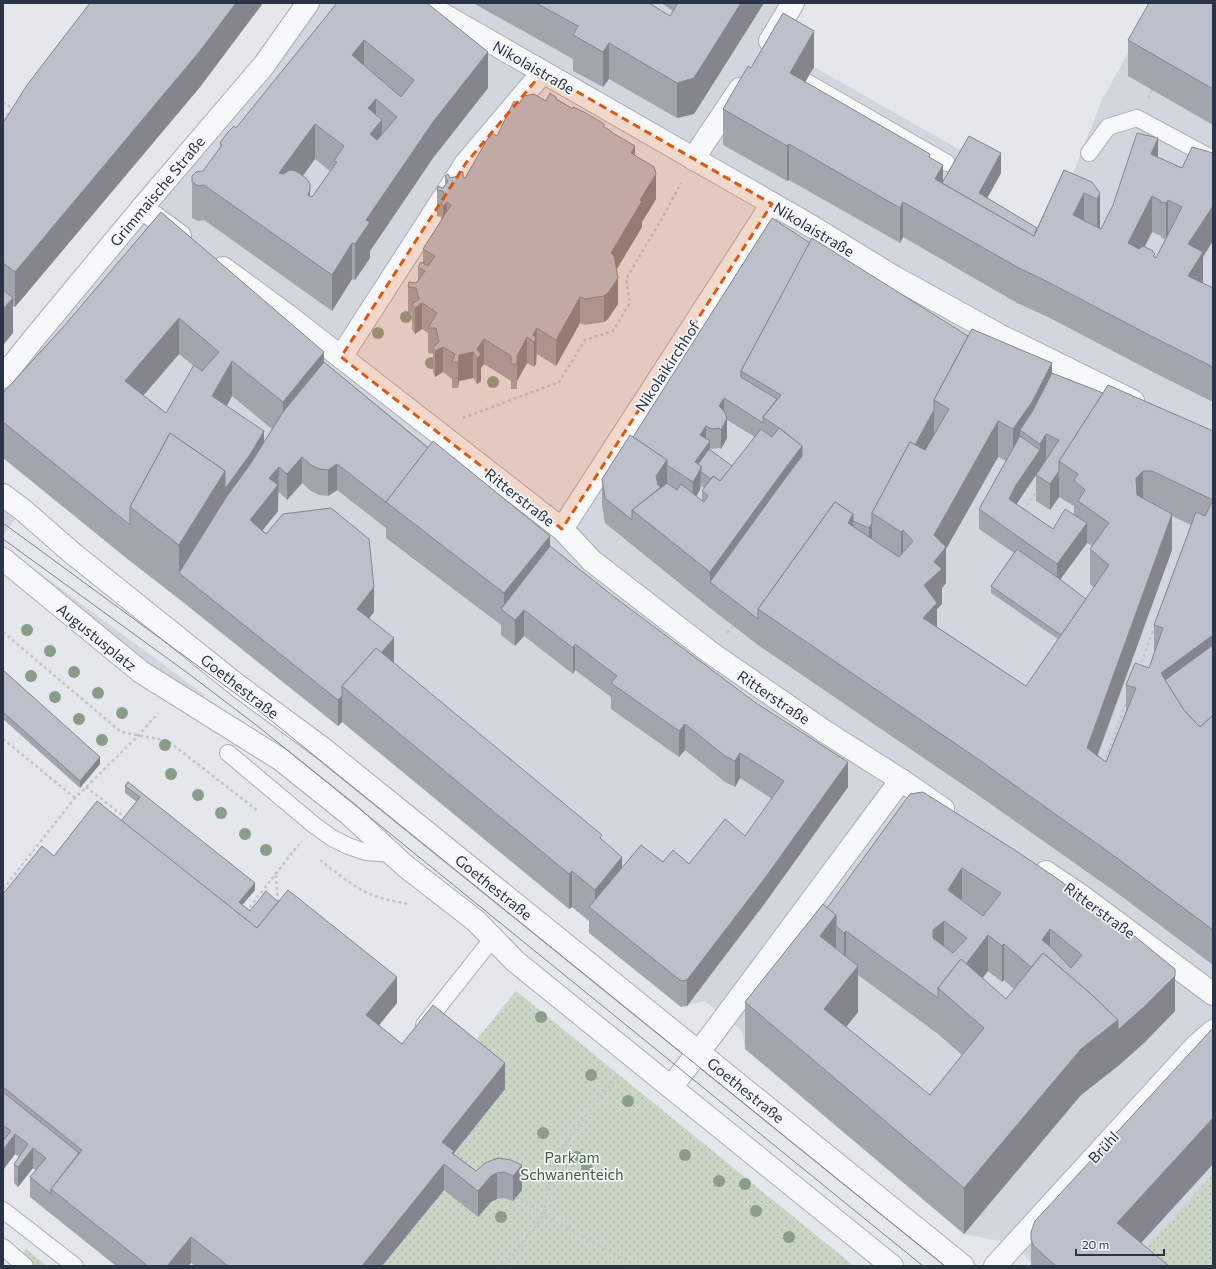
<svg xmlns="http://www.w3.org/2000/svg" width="1216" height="1269" viewBox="0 0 1216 1269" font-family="Commissioner,sans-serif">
<defs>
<pattern id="grass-dots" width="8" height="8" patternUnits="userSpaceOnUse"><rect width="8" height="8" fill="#c9d6c5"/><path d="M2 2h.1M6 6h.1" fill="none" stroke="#adb8ab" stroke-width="1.8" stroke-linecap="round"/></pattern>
</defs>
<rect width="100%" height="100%" fill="#e4e7ec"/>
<g fill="#d2d6de" fill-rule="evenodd">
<path d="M 308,3 L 793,3 L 770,42 L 1001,173 L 979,213 L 1042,252 L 1102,100 L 1156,3 L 1210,3 L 1213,5 L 1213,1266 L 1034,1266 L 1014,1244 L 964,1234 L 745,1049 L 742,1031 L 705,1001 L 681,1007 L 595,925 L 572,907 L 569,909 L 342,721 L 130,561 L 3,458 L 3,370 ZM 543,72 L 771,204 L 562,529 L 341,357 Z"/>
<polygon points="3,506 17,517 3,535"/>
<polygon points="3,545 88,609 205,695 200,701 173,684 3,550"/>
</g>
<g fill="url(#grass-dots)">
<polygon points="516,991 854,1266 382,1266 454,1177 442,1167 479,1047 478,1038"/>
<polygon points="1213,1174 1213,1266 1129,1266"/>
<polygon points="26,1249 47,1266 36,1266 22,1254"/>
</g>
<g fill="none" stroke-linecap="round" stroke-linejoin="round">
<defs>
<g id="lane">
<polyline points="805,81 947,163"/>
<polyline points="1089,153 1108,127 1137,118 1213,159"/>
<polyline points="228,753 314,825 332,838 348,846 366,852 393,854"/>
<polyline points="424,1025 493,938"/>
<polyline points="3,1210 75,1266"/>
<polyline points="3,1247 25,1266"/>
</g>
<g id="street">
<polyline points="423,3 811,226 894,277 999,335 1133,401"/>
<polyline points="770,41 793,3"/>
<polyline points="693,159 740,89"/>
<polyline points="142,208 180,236"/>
<polyline points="223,268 287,315 562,529 592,561 711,653 824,731 901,780 943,809"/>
<polyline points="341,357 466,163 543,72"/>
<polyline points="3,377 35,337 142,208 264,65 308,3"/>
<polyline points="3,495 23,510 71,552 237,685 321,747 963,1266"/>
<polyline points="562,529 772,204"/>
<polyline points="3,559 141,672 280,759 349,814 404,865 476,921 516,962 892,1266"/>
<polyline points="1046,872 1080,895 1213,994"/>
<polyline points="671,1087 711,1036 901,780"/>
<polyline points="995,1266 1196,1046 1213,1031"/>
</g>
</defs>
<use href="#lane" stroke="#a9aeb7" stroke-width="18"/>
<use href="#street" stroke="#a9aeb7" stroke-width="24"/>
<g stroke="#c2c5cb" stroke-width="2.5" stroke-dasharray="3 3" stroke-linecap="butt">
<polyline points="1148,98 1152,90"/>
<polyline points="3,102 14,110"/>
<polyline points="3,120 12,109"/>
<polyline points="463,418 559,382 585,340 613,331 630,303 626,279 664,215 681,183"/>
<polyline points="1030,514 1024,509 1037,490"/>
<polyline points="3,632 121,732 168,741 258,811"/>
<polyline points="727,633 733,626"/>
<polyline points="1139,668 1155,626"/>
<polyline points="3,739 75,798"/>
<polyline points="1104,763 1127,701"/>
<polyline points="86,787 126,818"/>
<path d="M 320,860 C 337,873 355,889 375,896 C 386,900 398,902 409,904"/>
<polyline points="276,875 278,902"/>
<polyline points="3,889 75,798 139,735 158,713"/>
<polyline points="246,912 299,844"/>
<polyline points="516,1195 544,1215 636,1266"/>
<polyline points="504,1266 544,1215 550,1175 571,1135 617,1076"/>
</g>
<use href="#lane" stroke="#f7f8fa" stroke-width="16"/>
<use href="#street" stroke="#f7f8fa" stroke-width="22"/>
<g stroke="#7d8696" stroke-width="1">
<polyline points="3,523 258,710 945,1266"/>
<polyline points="3,539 189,674 260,728 923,1266"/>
</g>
</g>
<g fill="#899d89">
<circle cx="406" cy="317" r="6"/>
<circle cx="378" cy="333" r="6"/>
<circle cx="431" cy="363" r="6"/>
<circle cx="493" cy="382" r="6"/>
<circle cx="27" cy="630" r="6"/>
<circle cx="50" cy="651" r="6"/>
<circle cx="74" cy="672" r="6"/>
<circle cx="31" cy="676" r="6"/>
<circle cx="98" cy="693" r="6"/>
<circle cx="55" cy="697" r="6"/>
<circle cx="122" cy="713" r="6"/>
<circle cx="79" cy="719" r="6"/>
<circle cx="102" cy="740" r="6"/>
<circle cx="165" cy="745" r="6"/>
<circle cx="171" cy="774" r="6"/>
<circle cx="198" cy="795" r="6"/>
<circle cx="221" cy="813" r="6"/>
<circle cx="245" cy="834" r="6"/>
<circle cx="266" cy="850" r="6"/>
<circle cx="541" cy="1017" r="6"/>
<circle cx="591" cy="1075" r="6"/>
<circle cx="628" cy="1101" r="6"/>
<circle cx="543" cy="1133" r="6"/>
<circle cx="685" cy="1155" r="6"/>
<circle cx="577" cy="1157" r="6"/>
<circle cx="587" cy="1168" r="6"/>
<circle cx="719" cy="1181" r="6"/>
<circle cx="745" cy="1184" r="6"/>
<circle cx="756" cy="1211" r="6"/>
<circle cx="501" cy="1217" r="6"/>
<circle cx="789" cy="1237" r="6"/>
</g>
<g fill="#a1a5ae" fill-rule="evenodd">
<polygon points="90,3 263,3 200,87 15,307 13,306 13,333 3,345 3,123"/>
<path d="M 337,3 L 488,88 L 433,158 L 370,251 L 370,258 L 355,280 L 352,279 L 332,311 L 204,220 L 198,221 L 192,218 L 192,176 L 203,171 L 220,148 L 220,143 L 236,128 ZM 315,159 L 330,171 L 312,197 L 310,196 L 303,176 Z"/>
<polygon points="473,3 649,3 670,16 673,11 661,3 764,3 694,114 677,118 609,79 603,87 573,71 573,59"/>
<polygon points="1213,3 1213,125 1128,76 1128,40"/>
<path d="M 814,67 L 805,82 L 930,158 L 943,181 L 1001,173 L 987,198 L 1037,228 L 1064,170 L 1100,193 L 1100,228 L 1101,229 L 1158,157 L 1182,168 L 1203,257 L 1203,283 L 1213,288 L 1213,402 L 1153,372 L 1048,317 L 1017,303 L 903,237 L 900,243 L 789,180 L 787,181 L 723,145 L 723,109 L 751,68 ZM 1152,232 L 1161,236 L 1161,238 L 1165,239 L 1156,258 L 1155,257 L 1153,252 L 1145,246 Z"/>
<polygon points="557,99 604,127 611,132 635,155 656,199 642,222 642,227 616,270 618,304 608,319 604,322 585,325 580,323 556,366 537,354 536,364 534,367 527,363 517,381 517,389 511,389 511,381 484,364 481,368 481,381 477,384 473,378 459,381 458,388 452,388 452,379 443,372 435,377 433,372 433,354 428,353 428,333 422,329 415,334 412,329 412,313 408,313 408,287 416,283 418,280 418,267 423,263 423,249 441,222 441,217 437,216 437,190 443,188 445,185 445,176 450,178 463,177 465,178 497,136 519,104"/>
<path d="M 161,212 L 324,362 L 550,546 L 848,787 L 765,903 L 687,1006 L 681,1007 L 589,933 L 589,921 L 572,907 L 569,909 L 342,722 L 338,726 L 179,599 L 130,561 L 3,458 L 3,393 L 65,325 ZM 179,354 L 194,366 L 166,413 L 143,395 ZM 232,396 L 272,429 L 264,443 L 227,406 ZM 302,483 L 311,491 L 319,495 L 328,496 L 337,490 L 386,528 L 386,538 L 501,625 L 501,635 L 515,646 L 524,636 L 573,674 L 575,670 L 611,697 L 611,709 L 679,757 L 685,750 L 725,782 L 735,787 L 740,778 L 772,799 L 745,836 L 689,864 L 663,862 L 622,867 L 602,840 L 394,663 L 369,618 L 374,612 L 262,530 L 278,511 L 278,493 L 279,492 L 287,500 Z"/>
<path d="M 810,243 L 968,336 L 1052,373 L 1103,393 L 1213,431 L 1213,965 L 1117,893 L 975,793 L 758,645 L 710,608 L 605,523 L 602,505 L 602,479 L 633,437 ZM 727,420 L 755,437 L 732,466 L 710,450 L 710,448 L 712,449 L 719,448 L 721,449 L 727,438 ZM 998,457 L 1006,461 L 979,509 L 979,529 L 1014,553 L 991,586 L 991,593 L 1058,639 L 1026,686 L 937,627 L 937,609 L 942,604 L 942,588 L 946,583 L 946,549 ZM 1036,475 L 1036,501 L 1050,510 L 1059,497 L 1074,506 L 1074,515 L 1053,529 L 1016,504 ZM 701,486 L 704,488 L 702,491 L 702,501 L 696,496 L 700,490 ZM 1172,516 L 1191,525 L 1154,625 L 1154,654 L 1149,668 L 1126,685 L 1126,712 L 1106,762 L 1098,755 L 1172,550 ZM 1087,543 L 1092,546 L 1090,549 L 1090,584 L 1094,588 L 1086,599 L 1060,579 Z"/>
<polygon points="3,670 100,764 80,788 3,719"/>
<polygon points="128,782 255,890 242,905 250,911 397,1003 379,1025 402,1044 505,1089 454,1153 454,1154 476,1171 511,1160 522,1190 513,1201 504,1198 497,1199 491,1202 478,1217 444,1190 382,1266 195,1266 191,1263 188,1266 116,1266 51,1214 30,1197 30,1177 36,1171 33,1168 18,1187 14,1183 14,1164 19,1157 15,1154 3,1170 3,894 54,856 121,821 137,802 125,793 125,786"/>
<path d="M 910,794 L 1175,1011 L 1145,1042 L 1118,1066 L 1081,1095 L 964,1234 L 745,1049 L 745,1002 L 827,908 ZM 988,971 L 1002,982 L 1004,980 L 1014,989 L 1006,999 L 982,978 ZM 858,975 L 938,1034 L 962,1055 L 930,1095 L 846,1027 L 858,1012 Z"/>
<polygon points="1213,1028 1213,1164 1141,1243 1169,1266 1031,1266 1031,1232"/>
</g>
<g fill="#83868d">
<polygon points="236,3 263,3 200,87 15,307 15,272"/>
<polygon points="741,3 764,3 694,114 677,118 677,83"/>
<polygon points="814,31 814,67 793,103 790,73"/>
<polygon points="364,40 364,76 352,55"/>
<polygon points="609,43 609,79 603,87 603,52"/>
<polygon points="488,52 488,88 433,158 370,251 370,258 355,280 355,244 366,220 433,122"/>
<polygon points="376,99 376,128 382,120 382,156 370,170 368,108"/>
<polygon points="315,124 315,159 279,208 279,173"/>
<polygon points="1158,138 1158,174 1151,154"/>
<polygon points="789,144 789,180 787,181 787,146"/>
<polygon points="635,146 635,171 631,153"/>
<polygon points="1001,153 1001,173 979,213 979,193"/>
<polygon points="943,165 943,199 935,179"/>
<polygon points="656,174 656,199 642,222 642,227 611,279 611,253 640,200"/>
<polygon points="310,184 310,225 308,195"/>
<polygon points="1084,193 1084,229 1073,215"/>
<polygon points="1100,193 1100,228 1097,235 1097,199"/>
<polygon points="1152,196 1152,232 1128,279 1128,243"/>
<polygon points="1168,200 1168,235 1166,239 1166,203"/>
<polygon points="447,202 447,228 443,232 443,206"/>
<polygon points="903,202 903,237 900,243 900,208"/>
<polygon points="1213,206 1213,241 1203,257 1203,288 1188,311 1188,244"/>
<polygon points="352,243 352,279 332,311 332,275"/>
<polygon points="618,278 618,304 608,319 604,322 604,296"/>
<polygon points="580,297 580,323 556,366 556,340"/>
<polygon points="13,298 13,333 3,345 3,309"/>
<polygon points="422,303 422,329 415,334 415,308"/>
<polygon points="179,318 179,354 125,417 125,381"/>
<polygon points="537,328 536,364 534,367 534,342 533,335"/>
<polygon points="527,337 527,363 517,381 517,356"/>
<polygon points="484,339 484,364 481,368 481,381 477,384 477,349"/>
<polygon points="443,347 443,372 435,377 435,351"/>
<polygon points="324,352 324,388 283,437 283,402"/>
<polygon points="473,352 473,378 459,381 458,388 458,363 459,355"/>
<polygon points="232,361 232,396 212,432 212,396"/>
<polygon points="1052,363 1052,399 1020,430 1020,456 1013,465 1013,429"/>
<polygon points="724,398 724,418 719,406"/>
<polygon points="934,410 934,436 887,522 876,516"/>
<polygon points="727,418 727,438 721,449 721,430"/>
<polygon points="998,421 998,457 946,549 946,583 942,588 942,604 937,609 937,639 923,654 924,585 934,535"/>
<polygon points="706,426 706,446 710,441 710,461 701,472 700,490 693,502 693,482 695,462 700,435"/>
<polygon points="264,431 264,467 179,573 179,545 225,471"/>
<polygon points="1046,434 1046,460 1016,505 1009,499 1016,485 1040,450 1040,444"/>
<polygon points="802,446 802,482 710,582 710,572 781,474"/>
<polygon points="302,457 302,483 287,500 287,474"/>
<polygon points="667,460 667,485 655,528 656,476"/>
<polygon points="337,464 337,490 328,496 328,470"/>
<polygon points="279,467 278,511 250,546 250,520 269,478"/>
<polygon points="1059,471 1059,497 1050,510 1050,484"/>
<polygon points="1143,471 1143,507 1136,513 1136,478"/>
<polygon points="853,514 853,550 848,523"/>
<polygon points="1172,514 1172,550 1087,783 1087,748"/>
<polygon points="872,523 872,548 869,554 869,528"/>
<polygon points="1087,523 1087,543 1057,584 1057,564"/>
<polygon points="903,530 903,565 901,567 901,532"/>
<polygon points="550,536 550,572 504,612 504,593"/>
<polygon points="374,587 374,612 357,634 357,609"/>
<polygon points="524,610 524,636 515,646 515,620"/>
<polygon points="1213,635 1213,671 1161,683 1161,673"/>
<polygon points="394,638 394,664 347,690"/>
<polygon points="575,644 575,670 573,674 573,648"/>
<polygon points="342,696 342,722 338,726 338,700"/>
<polygon points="685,724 685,750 679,757 679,731"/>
<polygon points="740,753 740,778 735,787 735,761"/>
<polygon points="100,757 100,764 80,788 80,781"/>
<polygon points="848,762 848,787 765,903 687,1006 687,980"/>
<polygon points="622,857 622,893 595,912 595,890"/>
<polygon points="962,868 962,904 948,890"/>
<polygon points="572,871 572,907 569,909 569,874"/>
<polygon points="255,883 255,890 239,909 239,902"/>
<polygon points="836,915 836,961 820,936"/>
<polygon points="944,921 944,956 933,966 933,930"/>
<polygon points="1050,929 1050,964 1042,940"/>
<polygon points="846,931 846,966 844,968 844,933"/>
<polygon points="988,935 988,971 960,1007 943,992"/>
<polygon points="1004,944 1004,980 1002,982 1002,946"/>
<polygon points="858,966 858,1012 824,1055 824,1009"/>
<polygon points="1175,969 1175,1011 1145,1042 1118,1066 1081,1095 964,1234 964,1188 1081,1049"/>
<polygon points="397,977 397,1003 366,1041 366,1015"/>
<polygon points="505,1063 505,1089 454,1153 454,1172 444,1164 444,1190 382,1266 362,1266 442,1142"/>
<polygon points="1213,1118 1213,1164 1120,1266 1117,1223"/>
<polygon points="15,1134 15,1154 3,1170 3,1150"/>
<polygon points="33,1148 33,1168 18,1187 18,1167"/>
<polygon points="522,1165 522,1190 513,1201 513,1176"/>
<polygon points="497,1173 497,1199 491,1202 478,1217 478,1191 491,1176"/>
<polygon points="191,1237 191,1263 188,1266 167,1266"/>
</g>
<g fill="#bbc0ca" stroke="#83868d" fill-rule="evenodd">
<polygon points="90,3 236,3 200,51 15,272 3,263 3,123 27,85"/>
<path d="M 337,3 L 427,3 L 488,52 L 433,122 L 366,220 L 370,222 L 355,244 L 352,243 L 332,275 L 204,185 L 198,186 L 192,182 L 192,176 L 196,172 L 203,171 L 222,145 L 220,143 L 228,132 L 234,126 L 236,128 ZM 364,40 L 414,80 L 401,97 L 352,55 ZM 376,99 L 397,117 L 377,140 L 370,134 L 382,120 L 368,108 ZM 315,124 L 344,146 L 334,161 L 337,162 L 312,197 L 308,195 L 310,190 L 310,184 L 306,178 L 296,171 L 290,170 L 283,174 L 279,173 Z"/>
<polygon points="536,3 649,3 670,16 678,3 741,3 694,78 677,83 609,43 603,52 573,35 578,26"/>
<polygon points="1149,3 1213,3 1213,89 1128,40"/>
<path d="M 783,13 L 814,31 L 790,73 L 930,154 L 929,157 L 943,165 L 935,179 L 1034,236 L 1064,170 L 1092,182 L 1100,193 L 1097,199 L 1084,193 L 1073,215 L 1101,229 L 1113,205 L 1137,133 L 1158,138 L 1151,154 L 1182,168 L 1192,147 L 1213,153 L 1213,206 L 1188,244 L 1203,252 L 1188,276 L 1213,288 L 1213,367 L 1153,337 L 1048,282 L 1017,267 L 903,202 L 900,208 L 789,144 L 787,146 L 723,109 L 748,66 L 751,68 ZM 1152,196 L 1161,201 L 1161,202 L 1166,203 L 1168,200 L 1182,207 L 1156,258 L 1153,256 L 1155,254 L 1152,251 L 1153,251 L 1143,246 L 1139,249 L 1128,243 Z"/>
<polygon points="550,93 557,98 556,99 573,109 573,107 586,113 604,124 604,127 611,131 611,132 635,146 631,153 654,167 656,174 640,200 642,201 611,253 614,256 618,278 608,293 604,296 585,299 580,297 556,340 537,328 533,335 536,338 534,342 527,337 517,356 517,364 511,364 511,356 484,339 477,349 481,355 477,358 473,352 459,355 458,363 452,362 455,354 443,347 435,351 433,347 439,342 436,328 428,328 437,313 422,303 415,308 412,304 419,299 416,288 408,287 409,282 416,283 425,271 418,267 421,262 428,266 435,256 423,249 451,205 447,202 443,206 441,203 445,199 443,191 437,190 438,186 443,188 448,181 445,176 448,174 450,178 459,176 459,171 463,172 463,177 465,178 491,133 497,136 514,101 519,104 524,96 534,94 546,101"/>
<polygon points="969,136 1001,153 979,193 1037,228 1034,236 942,183"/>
<path d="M 161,212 L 324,352 L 283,402 L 232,361 L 212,396 L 264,431 L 251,453 L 225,489 L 225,471 L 170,433 L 130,507 L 130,525 L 3,422 L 3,393 L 65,325 ZM 179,318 L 219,352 L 202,371 L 194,365 L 166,413 L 125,381 Z"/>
<polygon points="772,218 810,243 741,371 741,377 777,399 763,417 763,423 724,398 719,406 724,411 727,418 721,430 719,428 712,429 706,426 700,435 710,441 695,462 701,466 700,470 693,482 667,465 667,460 633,437"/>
<polygon points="812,238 968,336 934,400 934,410 915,445 910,442 872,513 872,523 869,528 853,521 853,514 835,502 758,609 758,619 710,582 781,484 802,456 802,446 782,430 763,417 781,395 741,371"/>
<polygon points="3,290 13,298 3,309"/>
<polygon points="972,329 1052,363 1032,402 1013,429 998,421 934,535 946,547 934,562 942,569 924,585 937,603 923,618 1026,686 1109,565 1090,549 1109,523 1078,501 1085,490 1074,480 1078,474 1059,461 1108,385 1213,431 1213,500 1152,471 1143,471 1136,478 1137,495 1172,514 1087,748 1106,762 1136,688 1126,685 1135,663 1149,668 1163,628 1154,625 1196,512 1205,516 1213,500 1213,635 1161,673 1184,710 1200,727 1213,715 1213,930 1117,858 975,757 758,609 835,502 853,514 848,523 899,557 913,541 903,530 901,532 872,513 910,442 925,450 949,409 934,400"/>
<polygon points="324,362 428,448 386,502 337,464 328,470 319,469 311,465 302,457 287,474 279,467 269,478 278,485 250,520 266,534 283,514 331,508 369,539 374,587 357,609 394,638 381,653 376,648 342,686 342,696 338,700 179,573 225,499 251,463 283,412"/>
<polygon points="1052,373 1103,393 1059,461 1059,471 1050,484 1036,475 1059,440 1046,434 1040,444 1020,430 1032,412"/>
<polygon points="779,428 802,446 781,474 710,572 632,510 667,483 677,490 681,484 704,502 708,496 702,491 713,476 720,481 761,429 772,437"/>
<polygon points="170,433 225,471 179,545 130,507"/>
<polygon points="630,435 667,460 656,476 658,485 661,487 632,510 632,520 605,498 602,479"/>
<polygon points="1020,436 1040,450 1016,485 1009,499 1053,529 1065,509 1087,523 1057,564 979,509"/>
<polygon points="433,441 550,536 504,593 386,502"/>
<polygon points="709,449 732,466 720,481 713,476 711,479 701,472 701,466 698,464"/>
<polygon points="550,546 613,596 756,703 848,762 765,878 687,980 681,981 589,907 641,845 663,862 673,850 689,864 725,819 745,836 784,781 740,753 735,761 725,756 685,724 679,731 611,683 617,676 575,644 573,648 524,610 515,620 501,609"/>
<polygon points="1017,549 1057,577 1086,599 1061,635 991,586"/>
<polygon points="1213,645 1213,715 1200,727 1184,710 1165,680"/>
<polygon points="376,648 602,835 600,838 622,857 595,890 572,871 569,874 342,686"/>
<polygon points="3,670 100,757 80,781 3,712"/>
<polygon points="128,782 255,883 239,902 250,911 266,891 278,902 257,928 121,821 140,797 125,786"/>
<path d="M 923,792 L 1013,849 L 1052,875 L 1116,921 L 1175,969 L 1175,976 L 1145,1006 L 1118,1030 L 1118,1020 L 1092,995 L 1043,953 L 1031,967 L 1004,944 L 1002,946 L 988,935 L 966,964 L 961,959 L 938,988 L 938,998 L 846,931 L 844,933 L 836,926 L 836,915 L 827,908 L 910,794 ZM 962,868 L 1001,893 L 983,916 L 948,890 ZM 944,921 L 967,938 L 953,953 L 933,938 L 933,930 ZM 1050,929 L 1082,955 L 1071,968 L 1054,950 L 1042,940 Z"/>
<polygon points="97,801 257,928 288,890 397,977 366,1015 402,1044 433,1005 505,1063 442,1142 454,1151 452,1153 476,1171 485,1163 498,1158 511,1160 522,1165 513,1176 504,1172 497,1173 491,1176 478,1191 444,1164 362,1266 226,1266 227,1265 191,1237 167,1266 148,1266 51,1189 82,1150 3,1087 3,894 42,846 54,856"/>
<polygon points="823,904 836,915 820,936 858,966 824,1009 930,1095 984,1028 938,988 961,959 1006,999 1043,953 1092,995 1118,1020 1081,1049 964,1188 745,1002"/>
<polygon points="1213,1028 1213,1118 1117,1223 1169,1266 1056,1266 1038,1250 1033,1245 1031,1239 1031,1232 1035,1221"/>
<polygon points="3,1092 79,1153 51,1189 51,1194 30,1177 46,1158 33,1148 18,1167 14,1164 28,1144 15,1134 3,1150 3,1141 11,1131 3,1125"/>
</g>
<path fill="#df570f" fill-opacity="0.2" stroke="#df570f" stroke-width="3" stroke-dasharray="8 5" stroke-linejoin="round" d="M 543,72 L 772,204 L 562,529 L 341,357 L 466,163 Z"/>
<g text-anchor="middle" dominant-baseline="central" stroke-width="3.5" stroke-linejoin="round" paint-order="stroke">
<g font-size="15" fill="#2b3445" stroke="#f4f6f9">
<text transform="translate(534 67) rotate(30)">Nikolaistraße</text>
<text transform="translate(157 191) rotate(-50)">Grimmaische Straße</text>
<text transform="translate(814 229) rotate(31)">Nikolaistraße</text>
<text transform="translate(667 366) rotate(-57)">Nikolaikirchhof</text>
<text transform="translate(520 497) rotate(38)">Ritterstraße</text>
<text transform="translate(97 637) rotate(39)">Augustusplatz</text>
<text transform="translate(240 686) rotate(38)">Goethestraße</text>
<text transform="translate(774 697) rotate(34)">Ritterstraße</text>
<text transform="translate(494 887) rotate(39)">Goethestraße</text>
<text transform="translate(1100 910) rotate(36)">Ritterstraße</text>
<text transform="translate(746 1090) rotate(39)">Goethestraße</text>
<text transform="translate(1103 1147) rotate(-47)">Brühl</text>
</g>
<g font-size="15" fill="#3f6138" stroke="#f4f6f9">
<text x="572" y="1157">Park am<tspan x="572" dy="17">Schwanenteich</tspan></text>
</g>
</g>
<rect width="1216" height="1269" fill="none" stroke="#2b3445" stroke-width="8"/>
<path d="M1076 1249v6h88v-6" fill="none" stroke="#2b3445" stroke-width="2"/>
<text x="1082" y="1249" font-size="12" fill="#2b3445" stroke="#f4f6f9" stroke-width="3" paint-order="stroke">20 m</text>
</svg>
